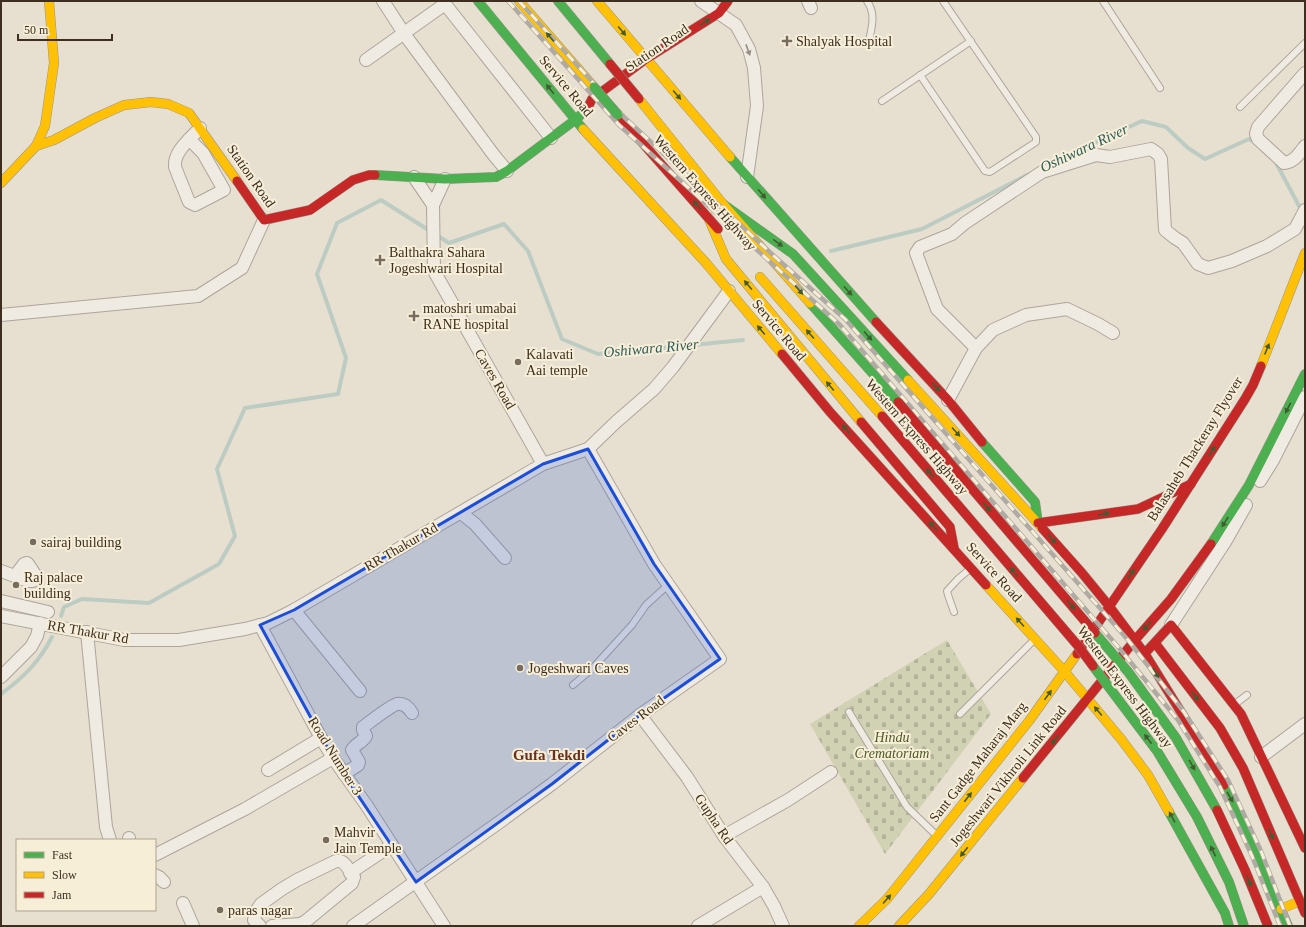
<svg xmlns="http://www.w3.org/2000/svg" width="1306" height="927" viewBox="0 0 1306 927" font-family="Georgia,serif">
<defs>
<pattern id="cemetery-stones" width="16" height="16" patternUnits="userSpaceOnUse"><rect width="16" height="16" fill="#d1d1b3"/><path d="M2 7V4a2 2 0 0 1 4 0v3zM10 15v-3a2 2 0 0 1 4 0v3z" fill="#b4b49a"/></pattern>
</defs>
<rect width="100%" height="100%" fill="#e7e0d1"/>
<polygon fill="url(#cemetery-stones)" points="947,640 991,714 885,854 810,724"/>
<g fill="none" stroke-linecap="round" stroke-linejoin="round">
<g stroke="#bcccc2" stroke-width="4">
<polyline points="1274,159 1299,206"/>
<polyline points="1049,164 1142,121 1166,127 1188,148 1205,159 1249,139 1256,143"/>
<polyline points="831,251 922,229 1027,175"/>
<polyline points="693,345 743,340"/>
<polyline points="61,616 64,607 82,599 149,603 219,564 235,536 217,469 245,408 338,394 346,358 317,274 337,223 381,200 449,243 504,224 528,251 562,339 598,354 685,346"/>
<path d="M 1,694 C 24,677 39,662 52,637"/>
</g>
<defs>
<g id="lane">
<path d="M 867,1 C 876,14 872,26 869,41"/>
<polyline points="1103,1 1160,88"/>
<polyline points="920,75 985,171 990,172 1036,142 1036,137 943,1"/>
<polyline points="882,101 971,41"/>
<polyline points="1240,107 1305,43"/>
<polyline points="954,612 948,595 947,591 958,579 971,568"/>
<polyline points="573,685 592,669 632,625 646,605 668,585"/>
<polyline points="1235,704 1247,695"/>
<polyline points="849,712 907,807 935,834"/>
<polyline points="960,714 1034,640"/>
</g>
<g id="street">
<polyline points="383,1 405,35 493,154 507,171"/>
<polyline points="701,1 736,25 749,49 754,68 757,106 747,177"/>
<polyline points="808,1 811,8"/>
<polyline points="366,60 445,4 551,138"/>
<path d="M 1305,73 L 1258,127 L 1256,134 L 1258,139 L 1284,163 C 1294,162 1299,154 1305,146"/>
<path d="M 189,139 L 203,153 L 224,190 L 195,205 L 189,202 L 175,167 C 173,152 191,138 200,128"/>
<polyline points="414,177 433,205"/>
<polyline points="445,179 433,205 434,271 543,464"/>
<polyline points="1,315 198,296 242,268 264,220"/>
<polyline points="976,348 937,309 916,253 920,247 952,234 965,223 1042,172 1096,155 1110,157 1151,149 1158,154 1161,159 1165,230 1175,238 1183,243 1198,264 1208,268 1232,261 1267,246 1295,229 1305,210"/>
<polyline points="948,400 976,348 993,330 1026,315 1067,309 1098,324 1113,333"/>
<polyline points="1260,481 1273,460 1305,397"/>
<polyline points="461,513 475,524 505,558"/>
<polyline points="1,571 28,581 33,581 36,576 28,564 27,563 24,564 15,576"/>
<polyline points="1,601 48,612"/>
<polyline points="294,610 360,691"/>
<polyline points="1,616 124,640 179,640 245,629 268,623 294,610 543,464 588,449 616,422 654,389 673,367 729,291"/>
<polyline points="260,625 321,738 333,758 367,806 444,926"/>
<polyline points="1171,625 1225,542 1246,505"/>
<polyline points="87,632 106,827 110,840"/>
<polyline points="1,677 31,647 37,636 40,623"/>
<polyline points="640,715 687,777 724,836 763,887 774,906 783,926"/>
<polyline points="1261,757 1305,724"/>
<polyline points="268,770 321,738"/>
<path d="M 344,774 L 358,765 L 359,762 L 352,750 C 355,744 363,742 366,736 L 363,730 L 363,727 C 370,722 390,706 397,704 C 404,703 409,708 412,713"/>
<polyline points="724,836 788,800 831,772"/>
<polyline points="129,838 129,840"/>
<polyline points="155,855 245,809 333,758"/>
<polyline points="350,873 392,845"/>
<polyline points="155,875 159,877 164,882"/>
<polyline points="183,903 193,926"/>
<path d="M 260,926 L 254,920 L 256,911 L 261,904 L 282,889 L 297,880 L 336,861 C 345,859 349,871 354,877 L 352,883 L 306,921 L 300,924 L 272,926"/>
<polyline points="353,926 501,821 552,784 640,715 720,659 654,564 588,449"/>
<polyline points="698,926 763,887"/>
</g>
<g id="fast">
<polyline points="478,1 583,129"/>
<polyline points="558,1 610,64"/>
<polyline points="730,157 876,322"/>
<polyline points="375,175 445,179 496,177 507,171 575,120 585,111 588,107"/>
<polyline points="723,204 793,254 908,380"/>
<polyline points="810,303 898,402"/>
<polyline points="982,442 1035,502 1038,523"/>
<polyline points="1211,544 1249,485 1305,374"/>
<polyline points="1224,785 1239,812 1288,926"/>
<polyline points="1169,812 1225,913 1229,926"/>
</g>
<g id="slow">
<polyline points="519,1 594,87"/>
<polyline points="597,1 730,157"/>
<polyline points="639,99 723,204 810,303"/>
<polyline points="583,129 706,263 782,354"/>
<polyline points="36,146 45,126 54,63 49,1"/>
<polyline points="1,183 36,146 54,140 95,118 124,105 151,102 168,104 189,113 237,181"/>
<polyline points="708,217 726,259 861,422"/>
<polyline points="760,277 882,416"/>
<polyline points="1261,366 1305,253"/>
<polyline points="908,380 1042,528"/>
<polyline points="986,585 1065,672 1121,739 1148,775 1169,812"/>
<polyline points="1281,909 1300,901"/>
<polyline points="859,926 887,899 1029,721 1077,654"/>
<polyline points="899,926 929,894 1023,778"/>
</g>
<g id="jam">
<polyline points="588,107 592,99 646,59 719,13 728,1"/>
<polyline points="618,115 718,229"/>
<polyline points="237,181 264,220 310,210 353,180 369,175 375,175"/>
<polyline points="876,322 948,400 982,442"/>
<polyline points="782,354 830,412 986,585"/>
<polyline points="861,422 950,527 954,548"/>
<polyline points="1038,523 1138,509 1191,484"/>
<polyline points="1042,528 1082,573 1109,606 1145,654 1197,738 1224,785"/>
<polyline points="1155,643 1220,728 1243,768 1305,913"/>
<polyline points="1147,651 1171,625 1241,714 1305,848"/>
<polyline points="1077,654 1162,529 1245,399 1253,385 1261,366"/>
<polyline points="1023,778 1135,640 1171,599 1211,544"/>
</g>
</defs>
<use href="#lane" stroke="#ada599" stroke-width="8"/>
<use href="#street" stroke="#ada599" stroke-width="14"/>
<use href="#fast" stroke="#9c958a" stroke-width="10"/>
<use href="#slow" stroke="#9c958a" stroke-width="10"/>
<use href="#jam" stroke="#9c958a" stroke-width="10"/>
<use href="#lane" stroke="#efebe3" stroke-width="6"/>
<use href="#street" stroke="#efebe3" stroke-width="12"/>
<use href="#fast" stroke="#4caf50" stroke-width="9"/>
<use href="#slow" stroke="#ffc107" stroke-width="9"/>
<use href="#jam" stroke="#c62828" stroke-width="9"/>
<defs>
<g id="rail">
<polyline points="508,1 619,125 840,325 1119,648 1178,720 1220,787 1252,856 1280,926"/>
<polyline points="519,1 625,118 774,256 845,319 1128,640 1184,712 1228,780 1261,851 1290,926"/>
</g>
</defs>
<use href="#rail" stroke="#afaaa2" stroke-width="4.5"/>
<use href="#rail" stroke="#f7eed8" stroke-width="3" stroke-dasharray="9" stroke-linecap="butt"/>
<defs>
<g id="fast-bridge">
<polyline points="594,87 618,115"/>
<polyline points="1095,633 1129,673 1176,738 1217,810"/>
<polyline points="1093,666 1157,751 1197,817 1229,882 1244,926"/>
</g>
<g id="jam-bridge">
<polyline points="610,64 639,99"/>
<polyline points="898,402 1095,633"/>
<polyline points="882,416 1079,647 1093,666"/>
<polyline points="1217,810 1245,870 1268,926"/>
</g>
</defs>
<use href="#fast-bridge" stroke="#928b80" stroke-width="10" stroke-linecap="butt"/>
<use href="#jam-bridge" stroke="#928b80" stroke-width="10" stroke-linecap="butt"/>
<use href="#fast-bridge" stroke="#4caf50" stroke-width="9"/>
<use href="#jam-bridge" stroke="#c62828" stroke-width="9"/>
</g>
<defs><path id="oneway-solid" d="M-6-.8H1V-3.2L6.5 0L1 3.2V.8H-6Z"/></defs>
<g fill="#425b31">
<use href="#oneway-solid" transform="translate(705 22) rotate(-32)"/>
<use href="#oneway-solid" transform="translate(622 31) rotate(50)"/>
<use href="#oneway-solid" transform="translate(550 37) rotate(-131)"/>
<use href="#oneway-solid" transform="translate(550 89) rotate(-129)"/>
<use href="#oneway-solid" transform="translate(677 95) rotate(49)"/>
<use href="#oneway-solid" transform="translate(762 194) rotate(50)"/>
<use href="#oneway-solid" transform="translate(697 205) rotate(-131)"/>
<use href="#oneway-solid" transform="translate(778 243) rotate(36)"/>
<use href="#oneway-solid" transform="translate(748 285) rotate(-130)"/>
<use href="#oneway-solid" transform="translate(799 290) rotate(49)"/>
<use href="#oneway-solid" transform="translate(848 291) rotate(48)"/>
<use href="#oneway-solid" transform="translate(761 330) rotate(-130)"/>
<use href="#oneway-solid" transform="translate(810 334) rotate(-131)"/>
<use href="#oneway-solid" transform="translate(868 336) rotate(48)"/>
<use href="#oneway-solid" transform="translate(1267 349) rotate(-68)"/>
<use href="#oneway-solid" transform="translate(830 386) rotate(-130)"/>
<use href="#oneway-solid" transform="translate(936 387) rotate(47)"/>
<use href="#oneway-solid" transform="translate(1288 408) rotate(117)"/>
<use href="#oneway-solid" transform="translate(846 429) rotate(-132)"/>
<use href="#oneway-solid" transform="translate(956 432) rotate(48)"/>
<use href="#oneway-solid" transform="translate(1212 451) rotate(-57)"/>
<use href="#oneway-solid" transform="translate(930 473) rotate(-130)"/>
<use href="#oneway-solid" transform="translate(987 507) rotate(50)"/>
<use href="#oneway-solid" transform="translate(1104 514) rotate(-9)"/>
<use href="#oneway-solid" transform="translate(1225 522) rotate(123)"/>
<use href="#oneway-solid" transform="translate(933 526) rotate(-132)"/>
<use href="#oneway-solid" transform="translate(1052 539) rotate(49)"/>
<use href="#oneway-solid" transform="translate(1014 572) rotate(-130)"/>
<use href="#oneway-solid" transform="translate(1131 574) rotate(-55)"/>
<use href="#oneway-solid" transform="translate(1071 605) rotate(50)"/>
<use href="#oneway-solid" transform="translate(1020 622) rotate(-132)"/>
<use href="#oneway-solid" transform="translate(1147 626) rotate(131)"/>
<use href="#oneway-solid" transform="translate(1156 673) rotate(58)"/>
<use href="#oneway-solid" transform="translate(1048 695) rotate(-54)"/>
<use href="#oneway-solid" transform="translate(1195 696) rotate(53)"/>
<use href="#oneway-solid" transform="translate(1098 711) rotate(-130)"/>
<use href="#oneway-solid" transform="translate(1148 739) rotate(-127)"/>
<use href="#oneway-solid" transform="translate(1055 740) rotate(129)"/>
<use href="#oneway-solid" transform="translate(1192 765) rotate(60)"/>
<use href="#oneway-solid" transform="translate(968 797) rotate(-52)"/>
<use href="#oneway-solid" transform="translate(1230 797) rotate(60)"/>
<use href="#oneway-solid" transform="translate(1172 817) rotate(-119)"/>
<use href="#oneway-solid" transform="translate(1271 834) rotate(67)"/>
<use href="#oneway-solid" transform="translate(1213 851) rotate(-116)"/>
<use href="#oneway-solid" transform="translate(964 852) rotate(129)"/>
<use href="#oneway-solid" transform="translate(1249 881) rotate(67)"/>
<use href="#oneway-solid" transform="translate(887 899) rotate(-48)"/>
</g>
<use fill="#968c82" href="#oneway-solid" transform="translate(748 50) rotate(70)"/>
<path fill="#1d4ed8" fill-opacity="0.2" stroke="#1d4ed8" stroke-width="3" stroke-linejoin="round" d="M 588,449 L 654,564 L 720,659 L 640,715 L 552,784 L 416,882 L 333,758 L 260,625 L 294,610 L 543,464 Z"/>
<g fill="#786c5e" stroke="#f7eed8" stroke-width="1.5">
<path d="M785 35h4v4h4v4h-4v4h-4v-4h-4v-4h4z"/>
<path d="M378 254h4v4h4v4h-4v4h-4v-4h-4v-4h4z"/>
<path d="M412 310h4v4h4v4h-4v4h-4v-4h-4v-4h4z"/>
<circle cx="518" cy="362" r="4"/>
<circle cx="33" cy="542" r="4"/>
<circle cx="16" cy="585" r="4"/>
<circle cx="520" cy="668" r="4"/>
<circle cx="326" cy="840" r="4"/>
<circle cx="220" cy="910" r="4"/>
</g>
<g text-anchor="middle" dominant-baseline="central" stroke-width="4" stroke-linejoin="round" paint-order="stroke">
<g font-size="14" fill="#3d2e20" stroke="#f7eed8" text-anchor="start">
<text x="796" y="41">Shalyak Hospital</text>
<text x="389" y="252">Balthakra Sahara<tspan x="389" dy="16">Jogeshwari Hospital</tspan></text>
<text x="423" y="308">matoshri umabai<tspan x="423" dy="16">RANE hospital</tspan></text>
<text x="526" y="354">Kalavati<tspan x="526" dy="16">Aai temple</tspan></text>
<text x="41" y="542">sairaj building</text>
<text x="24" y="577">Raj palace<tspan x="24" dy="16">building</tspan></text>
<text x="528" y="668">Jogeshwari Caves</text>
<text x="334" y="832">Mahvir<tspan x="334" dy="16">Jain Temple</tspan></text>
<text x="228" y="910">paras nagar</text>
</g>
<g font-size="14" fill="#3d2e20" stroke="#f7eed8">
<text transform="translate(657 48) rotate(-34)">Station Road</text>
<text transform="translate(566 86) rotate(50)">Service Road</text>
<text transform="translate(251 176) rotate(55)">Station Road</text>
<text transform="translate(705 193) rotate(49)">Western Express Highway</text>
<text transform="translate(779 330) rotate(50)">Service Road</text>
<text transform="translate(495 379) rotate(60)">Caves Road</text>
<text transform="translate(917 437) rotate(49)">Western Express Highway</text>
<text transform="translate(1195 449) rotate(-58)">Balasaheb Thackeray Flyover</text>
<text transform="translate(401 547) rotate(-30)">RR Thakur Rd</text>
<text transform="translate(994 572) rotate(48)">Service Road</text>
<text transform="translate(88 632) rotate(10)">RR Thakur Rd</text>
<text transform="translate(1125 687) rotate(53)">Western Express Highway</text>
<text transform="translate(636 719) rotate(-37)">Caves Road</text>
<text transform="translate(335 756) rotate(58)">Road Number 3</text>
<text transform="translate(978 762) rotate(-52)">Sant Gadge Maharaj Marg</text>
<text transform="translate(1008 776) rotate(-51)">Jogeshwari Vikhroli Link Road</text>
<text transform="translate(714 819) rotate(56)">Gupha Rd</text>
</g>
<g font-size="14" font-style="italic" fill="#4d5a26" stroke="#f7eed8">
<text x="892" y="737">Hindu<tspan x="892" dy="16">Crematoriam</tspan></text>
</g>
<g font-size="15" font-style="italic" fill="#2f5d5a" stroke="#f7eed8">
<text transform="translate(1084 148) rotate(-25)">Oshiwara River</text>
<text transform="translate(651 348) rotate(-5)">Oshiwara River</text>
</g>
<g font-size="15" font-weight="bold" fill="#6b2e1e" stroke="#f7eed8">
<text x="549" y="755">Gufa Tekdi</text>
</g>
</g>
<rect width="1306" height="927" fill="none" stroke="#3d2e20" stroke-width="4"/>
<rect x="16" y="839" width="140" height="72" fill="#f7eed8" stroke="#ada18e"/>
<rect x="24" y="852" width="20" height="6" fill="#4caf50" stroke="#ada18e"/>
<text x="52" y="859" font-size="12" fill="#3d2e20">Fast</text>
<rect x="24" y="872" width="20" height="6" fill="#ffc107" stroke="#ada18e"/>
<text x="52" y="879" font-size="12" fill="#3d2e20">Slow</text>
<rect x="24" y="892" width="20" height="6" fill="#c62828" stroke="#ada18e"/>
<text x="52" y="899" font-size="12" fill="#3d2e20">Jam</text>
<path d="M18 34v6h94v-6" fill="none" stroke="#3d2e20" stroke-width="2"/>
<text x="24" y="34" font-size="12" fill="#3d2e20" stroke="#f7eed8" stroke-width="3" paint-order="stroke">50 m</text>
</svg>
